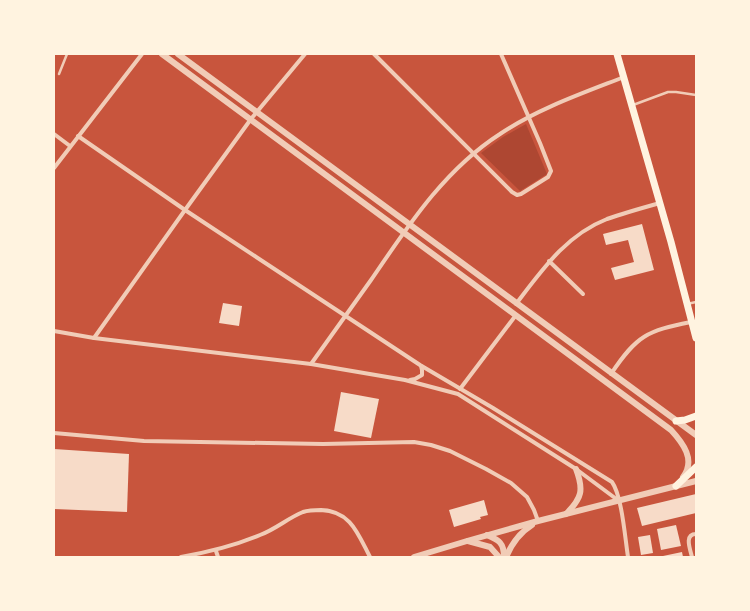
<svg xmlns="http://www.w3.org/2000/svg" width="750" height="611" viewBox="0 0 750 611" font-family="'Asap Condensed',sans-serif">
<rect width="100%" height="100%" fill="#c8553d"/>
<polygon fill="#ae4732" points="526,124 547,174 520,191 481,153 503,137"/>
<g fill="#f7dbc8">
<polygon points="642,224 654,270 615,280 611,268 634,262 628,240 606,245 603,234"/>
<polygon points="223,303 242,306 239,326 219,323"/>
<polygon points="341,392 379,399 371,438 334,431"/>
<polygon points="54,449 129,454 127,512 54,509"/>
<polygon points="696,494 696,513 642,526 637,508"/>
<polygon points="484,500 488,515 480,517 481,519 454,527 449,510"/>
<polygon points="676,525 681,546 661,550 657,529"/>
<polygon points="650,535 653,553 641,555 638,537"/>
<polygon points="682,552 683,557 664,557 663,556"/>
</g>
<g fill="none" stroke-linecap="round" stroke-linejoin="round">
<g stroke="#f1ccb7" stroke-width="2.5">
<polyline points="59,74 67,54"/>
<polyline points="633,105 668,92 676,92 696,95"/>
<polyline points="687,304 696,302"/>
</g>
<g stroke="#f1ccb7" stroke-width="4">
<polyline points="374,54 512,192 517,195 521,194 548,177 551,171 540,143 501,54"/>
<polyline points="54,134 70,146"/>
<path d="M 78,136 L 185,210 L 420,365 L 493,408 L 612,482 C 622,496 625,538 628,557"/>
<polyline points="54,168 142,54"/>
<polyline points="549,261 583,294"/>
<path d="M 516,304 C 542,270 566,235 607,219 C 624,213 642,208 660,203"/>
<polyline points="54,331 94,338 311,364 405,380 458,394 576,469 619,501"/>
<polyline points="94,338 185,210 251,119 305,54"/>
<path d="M 311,364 C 331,336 351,308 371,280 C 408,226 444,170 500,134 C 537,109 583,93 624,77"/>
<path d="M 611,374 C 637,335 647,331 691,322"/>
<polyline points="410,380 415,379 422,375 422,370 421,366"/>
<polyline points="460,389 516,315"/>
<polyline points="54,433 144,441 323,444 414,442 431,445 450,451 486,469 511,483 527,497 534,510 538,521"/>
<polyline points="216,551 218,557"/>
<path d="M 181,557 C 209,552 234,546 260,535 C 276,529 288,518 303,512 C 309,510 316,510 321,510 C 351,511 358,534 370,557"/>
<path d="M 692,557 C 690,549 684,534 696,534"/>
</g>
<g stroke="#f1ccb7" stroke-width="6">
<path d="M 162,54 L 671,430 C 683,443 696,460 683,477"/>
<polyline points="178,54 696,435"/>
<path d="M 566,514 C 582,498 584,490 576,469"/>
<path d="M 487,535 C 499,540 504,543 504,557"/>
<polyline points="468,541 490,547 499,557"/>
<polyline points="414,557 467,541 538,521 696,481"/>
<path d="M 506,557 C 512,543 519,533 532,525"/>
</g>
<g stroke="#fff3e0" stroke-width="7">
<polyline points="617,54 671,242 696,338"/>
<polyline points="676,421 685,420 696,416"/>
<polyline points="676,486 696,467"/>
</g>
</g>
<rect width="750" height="611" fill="none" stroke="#fff3e0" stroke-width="110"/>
</svg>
